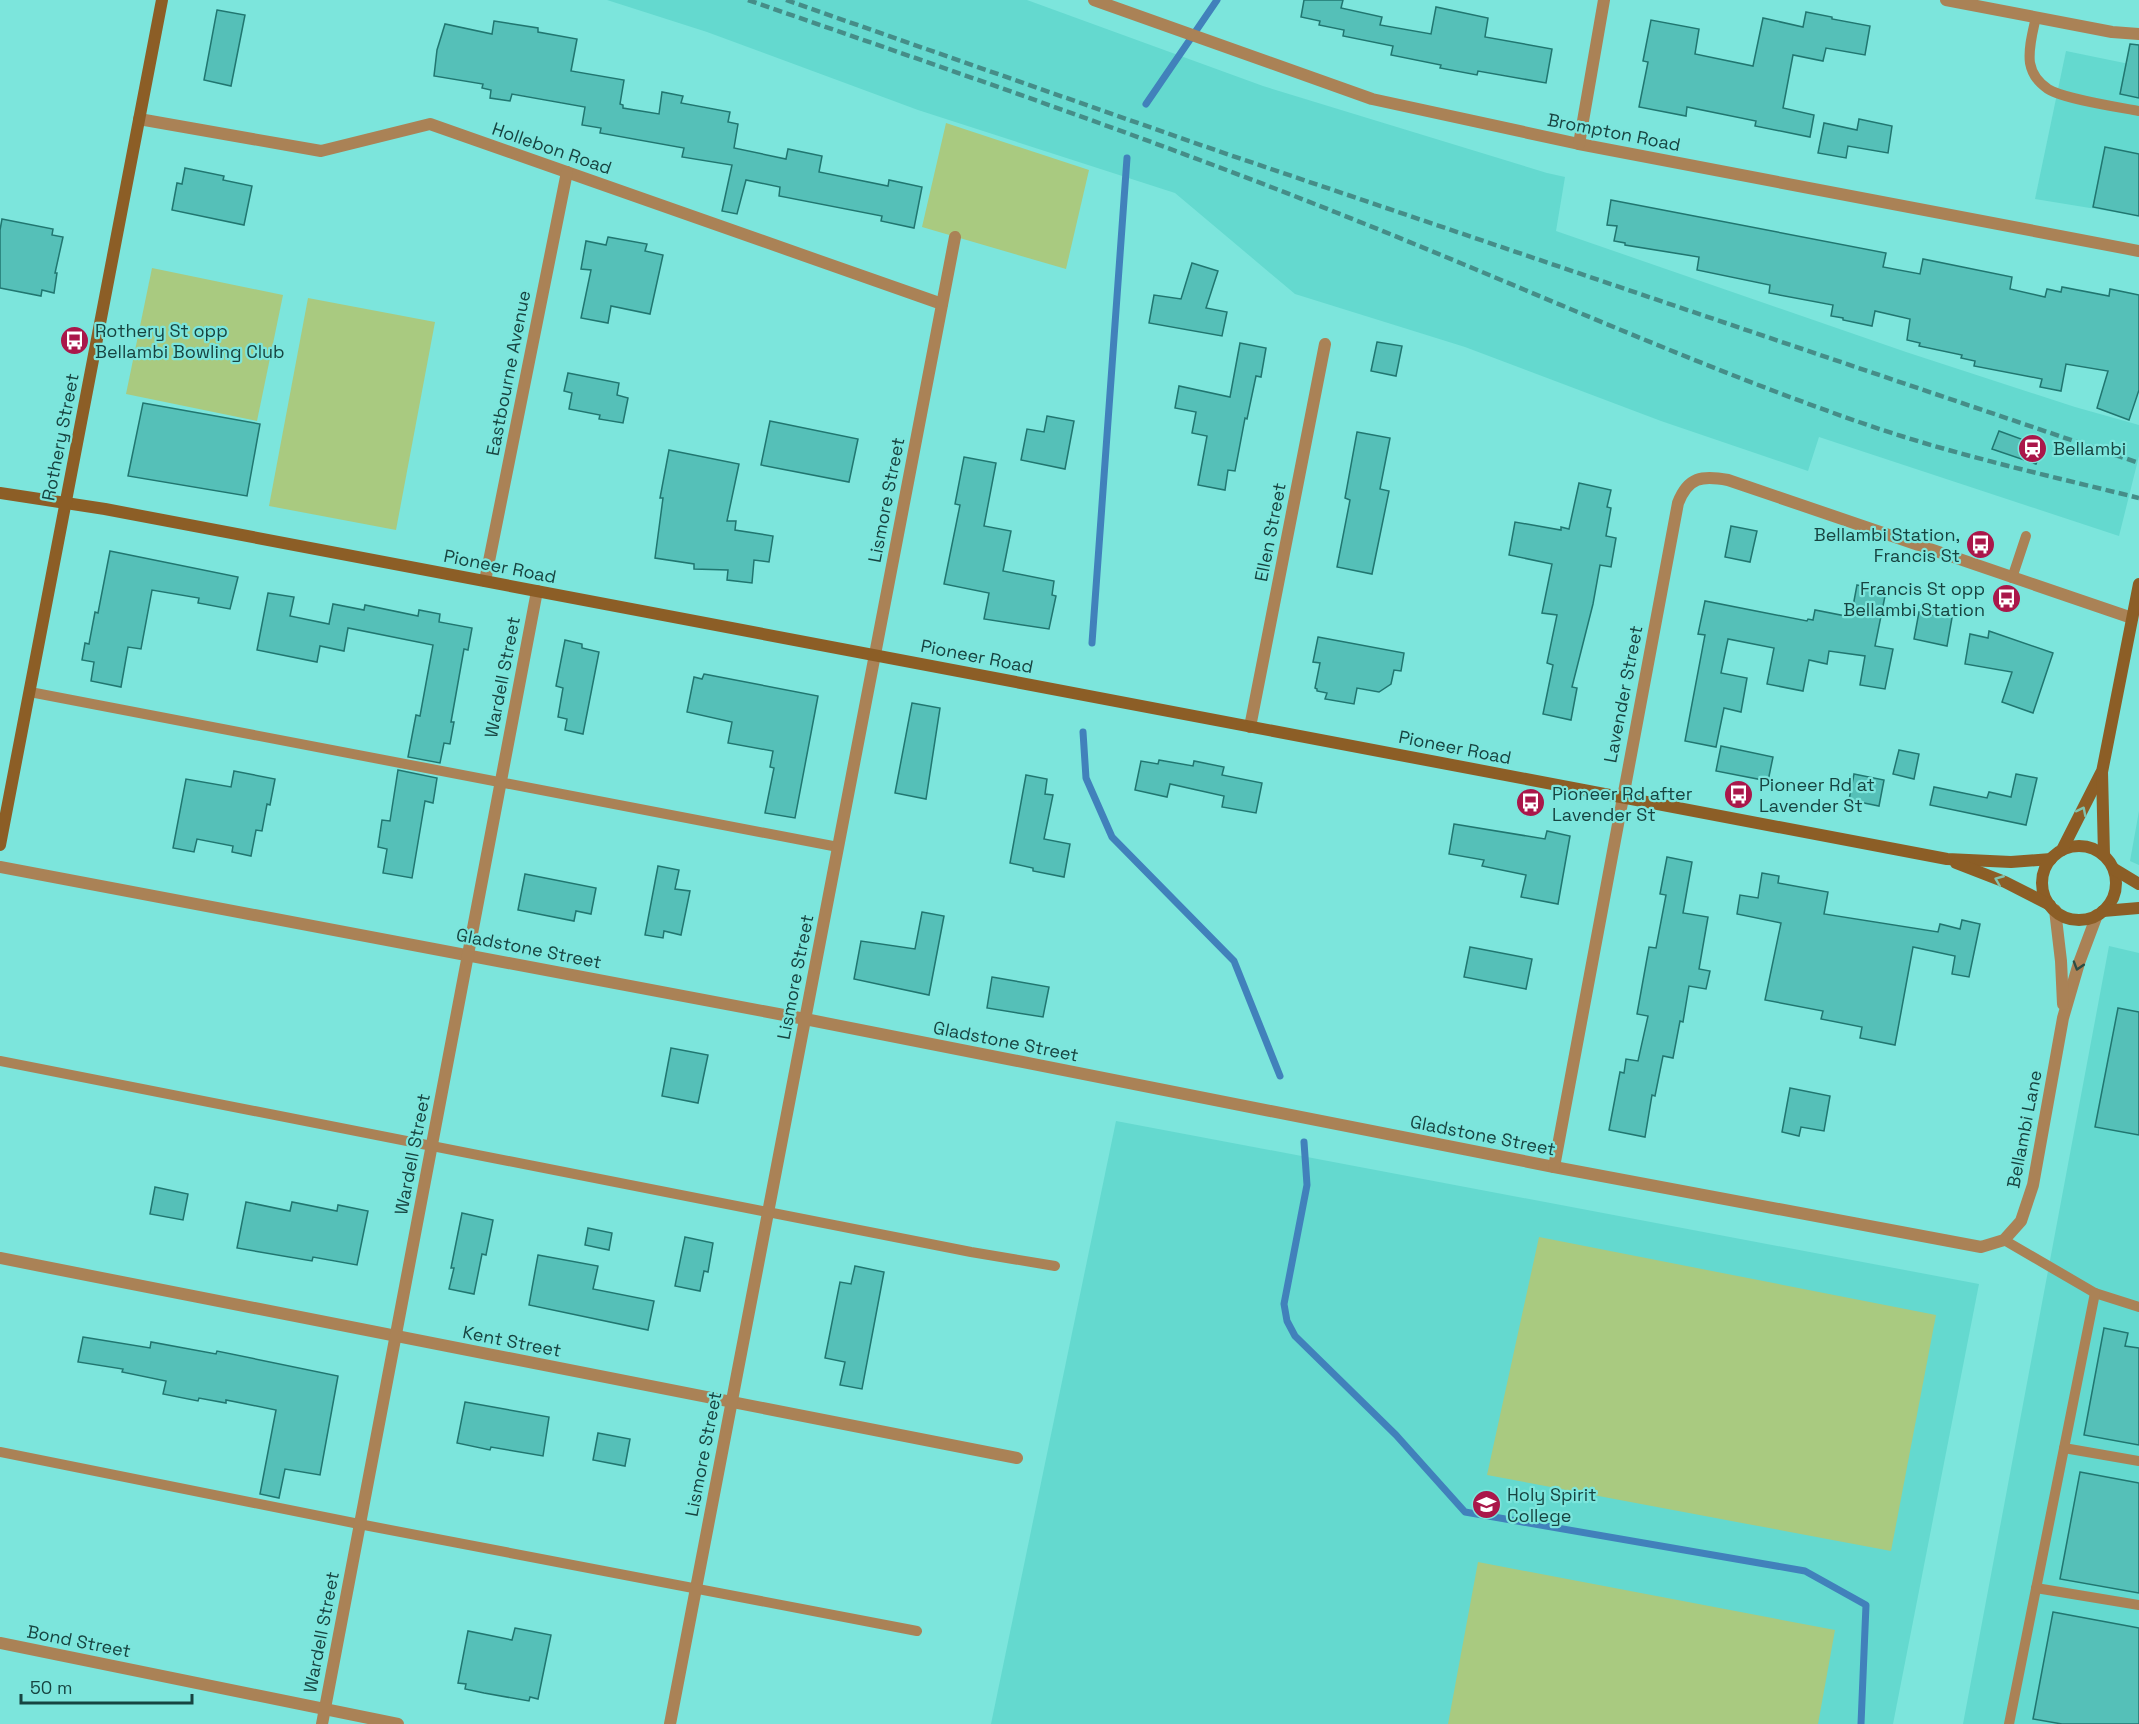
<svg xmlns="http://www.w3.org/2000/svg" width="2139" height="1724" viewBox="0 0 2139 1724" font-family="'Space Grotesk',sans-serif">
<rect width="100%" height="100%" fill="#7ce5dc"/>
<g fill="#64d9cf">
<polygon points="607,0 1027,0 1263,86 1547,173 1565,177 1556,231 1906,352 2075,407 2139,425 2139,456 2119,536 1819,437 1808,471 1661,421 1465,347 1295,294 1175,193 918,110 707,32"/>
<polygon points="2066,51 2139,66 2139,216 2035,199"/>
<polygon points="2139,811 2139,865 2130,861"/>
<polygon points="2109,946 2139,953 2139,1724 1963,1724"/>
<polygon points="1116,1121 1979,1284 1893,1724 991,1724"/>
</g>
<g fill="#a9ca80">
<polygon points="946,123 1089,170 1066,269 922,227"/>
<polygon points="152,268 283,295 257,421 126,394"/>
<polygon points="308,298 435,322 396,530 269,506"/>
<polygon points="1539,1237 1936,1315 1891,1551 1487,1475"/>
<polygon points="1478,1562 1835,1630 1818,1724 1448,1724"/>
</g>
<g fill="none" stroke-linecap="round" stroke-linejoin="round">
<g stroke="#4181bb" stroke-width="7">
<polyline points="1146,104 1217,0"/>
<polyline points="1092,643 1127,158"/>
<polyline points="1083,732 1086,778 1112,837 1234,961 1280,1076"/>
<polyline points="1304,1142 1307,1185 1284,1304 1287,1321 1295,1336 1396,1435 1465,1512 1805,1571 1866,1605 1861,1724"/>
</g>
</g>
<g fill="#55c0b8" stroke="#217670" stroke-width="1.5">
<polygon points="1304,0 1343,0 1341,8 1382,17 1380,25 1431,34 1436,7 1488,18 1485,37 1552,49 1546,83 1478,71 1477,75 1440,68 1441,65 1391,55 1393,46 1343,36 1344,30 1319,25 1320,21 1301,17"/>
<polygon points="217,10 245,15 231,86 204,80"/>
<polygon points="1806,12 1832,17 1832,19 1870,26 1865,55 1826,48 1823,61 1793,55 1783,108 1814,115 1810,137 1755,126 1756,121 1687,107 1686,116 1639,107 1648,62 1643,61 1651,20 1699,29 1695,54 1753,66 1763,18 1803,27"/>
<polygon points="494,21 538,28 538,32 577,39 571,71 624,80 620,104 623,105 623,108 659,114 662,92 683,96 681,103 730,112 728,122 738,124 734,148 786,159 788,149 822,156 819,172 888,186 889,180 922,187 914,228 881,221 882,216 779,196 780,187 746,180 737,214 722,211 732,165 682,157 684,148 600,133 601,128 582,125 585,107 512,94 510,101 490,98 491,90 482,88 483,84 434,76 437,50 445,24 492,34"/>
<polygon points="2130,44 2139,45 2139,98 2120,94"/>
<polygon points="1859,119 1892,126 1888,153 1848,146 1846,158 1818,153 1824,123 1857,130"/>
<polygon points="2105,147 2139,154 2139,216 2093,207"/>
<polygon points="185,168 224,176 223,180 252,186 244,225 172,210 177,183 182,184"/>
<polygon points="1611,200 1886,253 1883,267 1920,274 1923,259 2012,277 2010,289 2045,297 2047,289 2061,292 2062,287 2109,296 2110,289 2139,295 2139,390 2129,420 2097,408 2108,371 2066,364 2061,391 2040,387 2042,379 1974,366 1975,361 1961,358 1962,355 1919,346 1920,343 1907,340 1910,319 1875,311 1872,326 1843,320 1843,318 1831,316 1833,305 1769,293 1770,285 1697,270 1699,257 1625,245 1625,243 1614,241 1617,226 1607,225"/>
<polygon points="2,219 53,229 52,235 63,237 55,273 57,273 54,293 42,290 41,296 0,288 0,230"/>
<polygon points="608,237 647,244 645,251 663,255 650,314 611,306 608,323 581,318 591,270 581,269 586,241 606,245"/>
<polygon points="1192,263 1218,271 1206,308 1227,312 1222,336 1149,323 1154,295 1181,299"/>
<polygon points="1377,342 1402,346 1396,376 1371,371"/>
<polygon points="1240,343 1266,348 1261,377 1256,376 1247,419 1245,418 1235,471 1228,470 1225,490 1198,485 1207,436 1192,433 1196,412 1175,408 1179,386 1230,397"/>
<polygon points="568,373 619,383 617,395 628,398 623,423 599,419 600,415 569,409 572,393 564,391"/>
<polygon points="143,403 260,424 247,496 128,476"/>
<polygon points="1047,416 1074,421 1065,469 1021,460 1027,429 1044,432"/>
<polygon points="770,421 858,439 849,482 761,465"/>
<polygon points="1999,431 2043,447 2036,464 1992,449"/>
<polygon points="1357,432 1390,438 1380,489 1389,491 1372,574 1337,567 1350,500 1345,498"/>
<polygon points="669,450 739,464 727,521 736,521 735,530 773,536 769,562 754,560 752,583 727,580 728,570 694,569 694,564 655,558 663,498 660,498"/>
<polygon points="964,457 996,463 984,526 1011,531 1003,571 1054,581 1052,595 1056,596 1049,629 984,619 989,593 944,584 960,505 955,504"/>
<polygon points="1579,483 1611,490 1607,507 1611,508 1606,536 1616,538 1611,567 1600,565 1593,604 1572,687 1577,688 1571,720 1543,714 1553,665 1547,663 1557,615 1542,613 1552,564 1509,555 1515,522 1561,530 1561,527 1569,529"/>
<polygon points="1731,526 1757,531 1750,562 1725,557"/>
<polygon points="110,551 238,577 230,609 198,603 199,598 152,590 141,649 128,647 121,687 91,681 94,662 82,660 85,643 89,644 95,612 98,613"/>
<polygon points="1857,585 1886,591 1875,646 1893,649 1885,689 1860,685 1865,656 1829,651 1827,664 1809,660 1803,691 1767,684 1774,648 1728,639 1721,673 1747,678 1741,712 1724,708 1716,747 1685,741 1705,635 1698,634 1705,601 1807,621 1808,619 1813,620 1815,610 1851,617"/>
<polygon points="268,593 294,597 290,616 329,624 333,604 364,610 365,605 418,616 419,610 440,614 439,622 472,628 468,650 464,649 451,722 454,722 450,744 444,743 440,763 408,757 416,715 420,716 433,645 348,628 344,651 320,646 317,662 257,650"/>
<polygon points="1934,608 1953,612 1947,646 1914,639 1919,612 1933,615"/>
<polygon points="1989,631 2053,653 2033,713 2002,702 2012,672 1965,664 1970,634 1988,638"/>
<polygon points="1318,637 1404,653 1401,671 1394,670 1391,684 1379,692 1357,688 1354,704 1325,699 1327,693 1317,691 1317,689 1315,688 1320,663 1313,662"/>
<polygon points="565,640 582,644 582,648 599,652 583,734 565,730 567,719 558,717 563,688 556,686"/>
<polygon points="704,674 818,696 795,818 765,813 774,768 770,767 773,751 728,743 732,722 687,712 694,677 702,679"/>
<polygon points="912,703 940,708 926,799 895,793"/>
<polygon points="1721,746 1773,757 1768,781 1716,771"/>
<polygon points="1899,750 1919,754 1914,779 1893,774"/>
<polygon points="1159,760 1193,766 1194,761 1224,767 1222,775 1262,783 1256,813 1222,807 1224,796 1170,784 1167,797 1135,790 1141,761 1158,764"/>
<polygon points="398,770 437,778 433,803 425,801 412,878 383,873 387,849 378,847 382,820 390,821"/>
<polygon points="234,771 275,779 270,805 267,804 262,831 256,830 251,856 232,852 233,846 197,839 194,852 173,848 186,779 231,787"/>
<polygon points="1854,774 1884,780 1879,806 1849,800"/>
<polygon points="2016,774 2037,778 2026,825 1930,805 1934,787 1987,798 1989,792 2011,797"/>
<polygon points="1026,775 1047,779 1045,794 1053,795 1044,839 1070,844 1064,877 1033,871 1033,868 1010,863"/>
<polygon points="1454,824 1545,839 1547,831 1570,836 1558,904 1521,897 1526,875 1482,866 1484,860 1449,854"/>
<polygon points="1667,857 1692,862 1683,913 1708,917 1699,969 1710,971 1706,989 1689,986 1683,1022 1680,1021 1673,1058 1663,1056 1655,1096 1652,1095 1645,1137 1609,1130 1620,1072 1624,1073 1626,1059 1638,1061 1648,1016 1637,1014 1649,947 1656,948 1666,895 1660,894"/>
<polygon points="658,866 679,870 675,889 690,891 681,935 664,931 663,938 645,935"/>
<polygon points="1762,873 1779,876 1778,883 1828,892 1824,914 1938,932 1940,924 1960,929 1962,920 1980,924 1969,977 1952,974 1955,956 1913,947 1895,1045 1860,1038 1862,1027 1821,1019 1823,1011 1765,1000 1781,923 1737,914 1740,895 1758,898"/>
<polygon points="525,874 596,888 591,914 576,911 574,921 518,910"/>
<polygon points="922,912 944,916 929,995 854,979 861,941 915,949"/>
<polygon points="1470,947 1532,959 1526,989 1464,977"/>
<polygon points="992,977 1049,987 1043,1017 987,1008"/>
<polygon points="2118,1008 2139,1012 2139,1135 2095,1127"/>
<polygon points="671,1048 708,1055 698,1103 662,1096"/>
<polygon points="1790,1088 1830,1096 1824,1131 1801,1127 1799,1136 1782,1132"/>
<polygon points="155,1187 188,1194 183,1220 150,1214"/>
<polygon points="246,1202 290,1211 292,1202 337,1211 338,1205 368,1211 357,1265 313,1257 312,1261 237,1248"/>
<polygon points="462,1213 493,1220 486,1255 482,1254 474,1294 449,1289 454,1268 451,1268"/>
<polygon points="588,1228 612,1233 609,1250 585,1245"/>
<polygon points="685,1237 713,1243 708,1272 704,1271 700,1291 675,1286"/>
<polygon points="538,1255 598,1266 593,1289 654,1301 648,1330 529,1305"/>
<polygon points="855,1266 884,1272 862,1389 840,1385 845,1362 825,1358 840,1282 851,1284"/>
<polygon points="2104,1328 2128,1333 2125,1346 2139,1348 2139,1445 2084,1435"/>
<polygon points="83,1337 150,1348 151,1342 216,1354 217,1351 338,1376 320,1475 285,1469 279,1498 260,1494 276,1410 226,1400 226,1403 199,1398 198,1401 163,1394 166,1381 122,1372 123,1369 78,1362"/>
<polygon points="465,1402 549,1417 543,1456 491,1447 490,1450 457,1443"/>
<polygon points="598,1433 630,1439 625,1466 593,1460"/>
<polygon points="2080,1472 2139,1483 2139,1593 2060,1579"/>
<polygon points="2053,1612 2139,1628 2139,1724 2062,1724 2033,1719"/>
<polygon points="515,1628 551,1635 538,1699 530,1697 529,1701 484,1693 465,1689 466,1684 458,1683 468,1631 512,1640"/>
</g>
<g fill="none" stroke-linecap="round" stroke-linejoin="round">
<g stroke="#aa8256" stroke-width="10">
<path d="M 2036,17 C 2033,31 2028,48 2030,63 C 2032,74 2039,83 2048,89 C 2064,99 2118,107 2139,111"/>
<polyline points="2012,578 2026,536"/>
<polyline points="30,692 838,847"/>
<polyline points="0,1061 971,1252 1055,1266"/>
<polyline points="2004,1240 2095,1293 2139,1307"/>
<polyline points="2064,1448 2139,1461"/>
<polyline points="0,1452 359,1524 917,1631"/>
<polyline points="2036,1588 2139,1605"/>
<polyline points="2009,1724 2095,1293"/>
</g>
<g stroke="#aa8256" stroke-width="12">
<polyline points="1094,0 1372,99 1579,144 2139,251"/>
<polyline points="1946,0 2112,32 2139,34"/>
<polyline points="139,119 321,151 430,124 942,304"/>
<polyline points="1579,144 1604,0"/>
<polyline points="485,581 567,172"/>
<polyline points="1250,727 1325,344"/>
<polyline points="0,867 805,1019 1554,1167 1981,1247 2004,1240 2021,1221 2033,1185 2063,1018 2079,963 2097,915"/>
<polyline points="2055,910 2061,961 2063,1004"/>
<path d="M 1554,1167 L 1678,503 C 1688,477 1702,475 1728,480 L 2132,618"/>
<polyline points="0,1258 1017,1458"/>
<polyline points="0,1643 398,1724"/>
<polyline points="322,1724 537,591"/>
<polyline points="670,1724 955,237"/>
</g>
<g stroke="#8c5e26" stroke-width="12">
<polyline points="0,493 105,509 1947,859 2011,862 2051,859"/>
<polyline points="0,845 162,0"/>
<circle cx="2079" cy="883" r="37"/>
<polyline points="2062,850 2101,773"/>
<polyline points="2104,855 2102,772 2139,584"/>
<polyline points="1956,863 2005,882 2050,905"/>
<polyline points="2114,869 2139,884"/>
<polyline points="2103,911 2139,908"/>
</g>
<g stroke="#458d88" stroke-width="4.5" stroke-dasharray="9 4.5" stroke-linecap="butt">
<path d="M 748,0 C 944,68 1141,135 1335,212 C 1510,281 1681,360 1859,422 C 1950,454 2046,475 2139,498"/>
<polyline points="786,0 1218,151 2139,463"/>
</g>
</g>
<defs><path id="oneway-chevron" d="M-2-3.5L2.5 0L-2 3.5" fill="none" stroke-width="1.6" stroke-linecap="round" stroke-linejoin="round" transform="scale(1.5)"/></defs>
<g stroke="#80c3ae">
<use href="#oneway-chevron" transform="translate(2082 811) rotate(-63)"/>
<use href="#oneway-chevron" transform="translate(1999 880) rotate(-158)"/>
</g>
<use stroke="#2d4d44" href="#oneway-chevron" transform="translate(2078 966) rotate(107)"/>
<defs>
<symbol id="bus-disc" viewBox="-11 -11 22 22"><circle r="9.5" fill="#aa174a" stroke="#7ce5dc"/><path d="M-5-6H5V4H4V6H2V4H-2V6H-4V4H-5ZM-3.5-4V0h7V-4ZM-3.5 1.2v1.5H-2V1.2ZM2 1.2v1.5H3.5V1.2Z" fill="#fff"/></symbol>
<symbol id="station-disc" viewBox="-11 -11 22 22"><circle r="9.5" fill="#aa174a" stroke="#7ce5dc"/><path d="M-3-6H3Q5-6 5-4V2Q5 4 3 4L4.5 6H3L1.5 4h-3L-3 6H-4.5L-3 4Q-5 4-5 2V-4Q-5-6-3-6ZM-3.5-4v3h7v-3ZM-3.5 1v1.5H-2V1ZM2 1v1.5H3.5V1Z" fill="#fff"/></symbol>
<symbol id="school-disc" viewBox="-11 -11 22 22"><circle r="9.5" fill="#aa174a" stroke="#7ce5dc"/><path d="M0-5L7-2L0 1L-7-2ZM-4 1L0 2.5L4 1V4Q0 6-4 4Z" fill="#fff"/></symbol>
</defs>
<g fill-rule="evenodd">
<use href="#bus-disc" x="58" y="324" width="33" height="33"/>
<use href="#station-disc" x="2016" y="432" width="33" height="33"/>
<use href="#bus-disc" x="1964" y="528" width="33" height="33"/>
<use href="#bus-disc" x="1990" y="582" width="33" height="33"/>
<use href="#bus-disc" x="1722" y="778" width="33" height="33"/>
<use href="#bus-disc" x="1514" y="786" width="33" height="33"/>
<use href="#school-disc" x="1470" y="1488" width="33" height="33"/>
</g>
<g text-anchor="middle" dominant-baseline="central" stroke-width="4.5" stroke-linejoin="round" paint-order="stroke">
<g font-size="18" fill="#174441" stroke="#7ce5dc">
<text transform="translate(1614 132) rotate(11)">Brompton Road</text>
<text transform="translate(552 148) rotate(19)">Hollebon Road</text>
<text transform="translate(508 373) rotate(-79)">Eastbourne Avenue</text>
<text transform="translate(60 437) rotate(-79)">Rothery Street</text>
<text transform="translate(886 500) rotate(-79)">Lismore Street</text>
<text transform="translate(1270 532) rotate(-79)">Ellen Street</text>
<text transform="translate(500 566) rotate(11)">Pioneer Road</text>
<text transform="translate(977 656) rotate(11)">Pioneer Road</text>
<text transform="translate(502 677) rotate(-79)">Wardell Street</text>
<text transform="translate(1623 694) rotate(-79)">Lavender Street</text>
<text transform="translate(1455 747) rotate(11)">Pioneer Road</text>
<text transform="translate(529 948) rotate(11)">Gladstone Street</text>
<text transform="translate(795 977) rotate(-79)">Lismore Street</text>
<text transform="translate(1006 1041) rotate(11)">Gladstone Street</text>
<text transform="translate(2024 1129) rotate(-79)">Bellambi Lane</text>
<text transform="translate(1483 1135) rotate(11)">Gladstone Street</text>
<text transform="translate(412 1154) rotate(-79)">Wardell Street</text>
<text transform="translate(512 1341) rotate(11)">Kent Street</text>
<text transform="translate(703 1454) rotate(-79)">Lismore Street</text>
<text transform="translate(321 1632) rotate(-79)">Wardell Street</text>
<text transform="translate(79 1641) rotate(11)">Bond Street</text>
</g>
<g font-size="18" fill="#174441" stroke="#7ce5dc" text-anchor="start">
<text x="95" y="330">Rothery St opp<tspan x="95" dy="21">Bellambi Bowling Club</tspan></text>
<text x="2053" y="448">Bellambi</text>
<text x="1960" y="534" text-anchor="end">Bellambi Station,<tspan x="1960" dy="21">Francis St</tspan></text>
<text x="1985" y="588" text-anchor="end">Francis St opp<tspan x="1985" dy="21">Bellambi Station</tspan></text>
<text x="1759" y="784">Pioneer Rd at<tspan x="1759" dy="21">Lavender St</tspan></text>
<text x="1552" y="793">Pioneer Rd after<tspan x="1552" dy="21">Lavender St</tspan></text>
<text x="1507" y="1494">Holy Spirit<tspan x="1507" dy="21">College</tspan></text>
</g>
</g>
<path d="M21 1694v9h171v-9" fill="none" stroke="#174441" stroke-width="3"/>
<text x="30" y="1694" font-size="18" fill="#174441" stroke="#7ce5dc" stroke-width="4.5" paint-order="stroke">50 m</text>
</svg>
